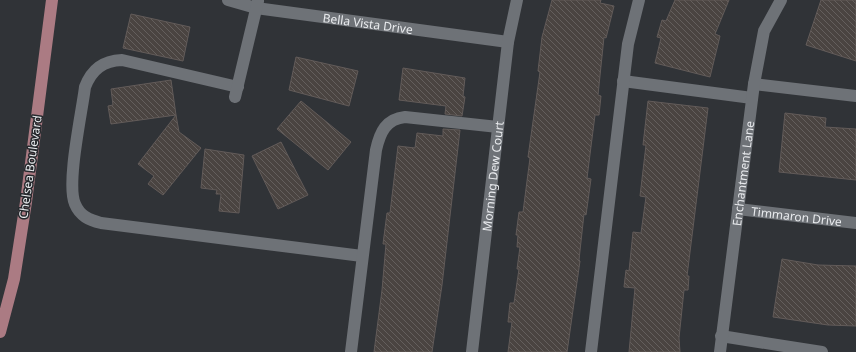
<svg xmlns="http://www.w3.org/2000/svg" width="856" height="352" viewBox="0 0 856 352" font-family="'Noto Sans',sans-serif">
<defs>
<pattern id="building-back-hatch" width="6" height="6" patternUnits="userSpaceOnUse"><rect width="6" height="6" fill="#4a4441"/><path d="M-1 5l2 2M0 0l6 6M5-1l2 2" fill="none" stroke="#645f5d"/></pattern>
</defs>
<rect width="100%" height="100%" fill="#303337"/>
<g fill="url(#building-back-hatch)" stroke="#625b59">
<polygon points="552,0 601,0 600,3 614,6 606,38 604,37 598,95 601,96 599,115 595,115 587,178 591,179 586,215 584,214 579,260 580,261 567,352 508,352 512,322 508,322 510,303 514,303 519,269 517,269 520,247 517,247 518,235 516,235 519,212 523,212 530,158 528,157 540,72 538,71 542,37"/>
<polygon points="675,0 729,0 715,34 720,36 710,77 655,63 661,38 657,37 662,20 666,21"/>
<polygon points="821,0 856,0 856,61 806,45"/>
<polygon points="131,14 190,27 183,61 123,48"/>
<polygon points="296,57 358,71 349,106 289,90"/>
<polygon points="403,68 465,78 463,96 465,97 462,116 445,114 446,106 399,100"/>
<polygon points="171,80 176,115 111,124 108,106 113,105 111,89"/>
<polygon points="301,101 351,142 328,170 277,129"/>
<polygon points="648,101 708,108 687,276 689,276 688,290 684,290 679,338 680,352 629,352 635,288 624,287 626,270 629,271 633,232 641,233 646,197 640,196 646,145 643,145"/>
<polygon points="785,113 826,118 825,127 856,129 856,180 779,172"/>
<polygon points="176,115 179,132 201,148 163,195 148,184 154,176 138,164"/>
<polygon points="443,129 460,130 442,285 432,352 374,352 382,290 386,244 383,244 387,213 390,213 398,146 415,148 417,133 443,136"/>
<polygon points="281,142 308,195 278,209 252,156"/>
<polygon points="205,149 244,155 239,213 219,211 221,194 216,194 217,190 201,188"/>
<polygon points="782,259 818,265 856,266 856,326 828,325 773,317"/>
</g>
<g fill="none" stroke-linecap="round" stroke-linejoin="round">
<g stroke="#6e7277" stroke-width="12">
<path id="s1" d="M 228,0 L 256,8 L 508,42"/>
<polyline points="623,81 752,98"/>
<polyline points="754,84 856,96"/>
<path d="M 238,87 L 122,60 C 103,61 92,69 85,87 C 82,112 66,184 75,204 C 80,216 89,220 101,223 L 362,256"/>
<polyline points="235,97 258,1"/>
<path id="s2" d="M 738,209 L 856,223"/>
<polyline points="721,336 822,352"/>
<path d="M 351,352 L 376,150 C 380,132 386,119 405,117 L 498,127"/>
<path id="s3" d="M 472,352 L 508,42 L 517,0"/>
<polyline points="591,352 628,44 639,0"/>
<path id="s4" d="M 720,352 L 754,84 L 764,31 L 781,0"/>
</g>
<polyline stroke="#ab7b83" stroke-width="12" points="0,332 14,279 26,202 52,0"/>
</g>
<g text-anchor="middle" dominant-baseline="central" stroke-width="3" stroke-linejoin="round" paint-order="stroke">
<g font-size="12" fill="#e9ebee" stroke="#26292d">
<text stroke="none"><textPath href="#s1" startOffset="142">Bella Vista Drive</textPath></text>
<text transform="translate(30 167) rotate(-82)">Chelsea Boulevard</text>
<text stroke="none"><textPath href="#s4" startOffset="180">Enchantment Lane</textPath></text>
<text stroke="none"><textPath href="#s3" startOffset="177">Morning Dew Court</textPath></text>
<text stroke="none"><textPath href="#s2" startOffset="59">Timmaron Drive</textPath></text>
</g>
</g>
</svg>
